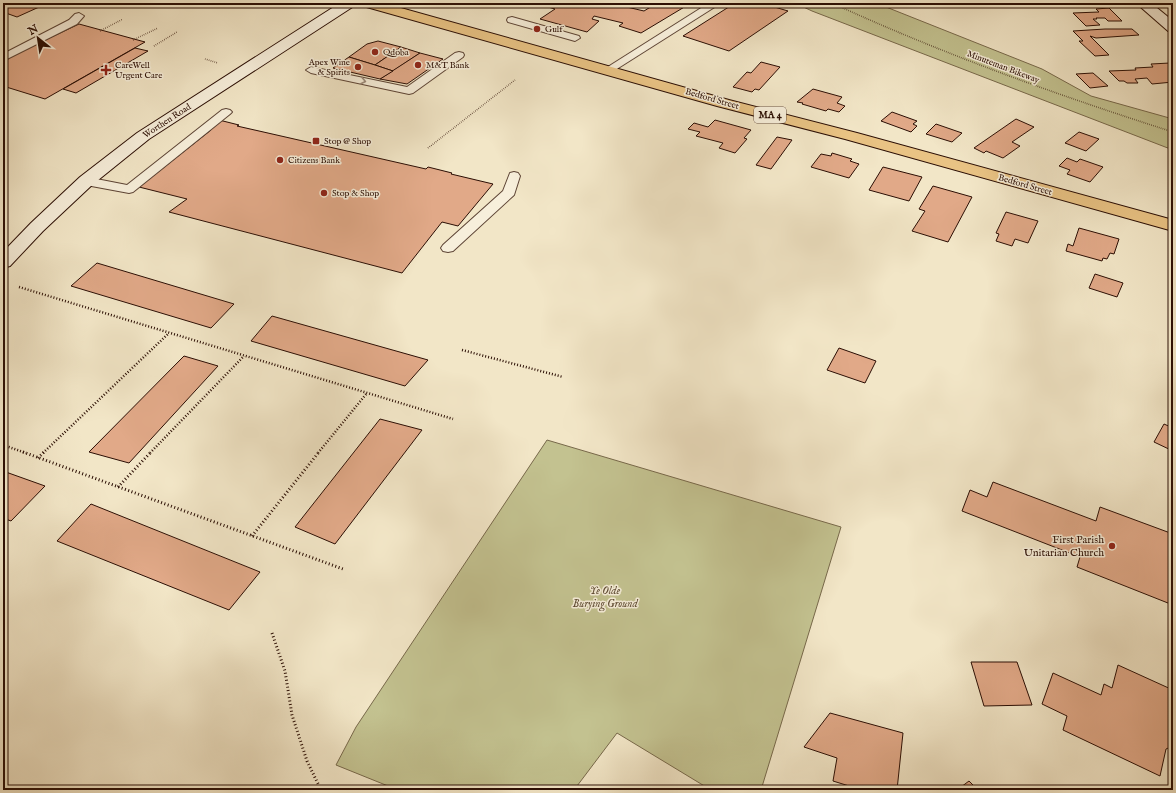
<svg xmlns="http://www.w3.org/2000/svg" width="1176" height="793" viewBox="0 0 1176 793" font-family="'IM FELL English',serif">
<rect width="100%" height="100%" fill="#f2e6c7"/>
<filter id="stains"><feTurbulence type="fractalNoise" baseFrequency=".005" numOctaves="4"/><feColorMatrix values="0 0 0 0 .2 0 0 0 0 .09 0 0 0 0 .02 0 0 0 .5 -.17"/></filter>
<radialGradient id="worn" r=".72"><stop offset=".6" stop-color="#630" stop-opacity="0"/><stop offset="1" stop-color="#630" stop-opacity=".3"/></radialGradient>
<g fill="#c3c290" stroke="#77684a">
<polygon points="795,3 876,3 1042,69 1091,96 1173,119 1173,150 812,11"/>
<polygon points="547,440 841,527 761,790 711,790 617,733 574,790 398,790 336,765 356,727"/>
</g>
<g fill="#e1a988" stroke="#2b0e04">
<polygon points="3,3 48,3 17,17 3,12"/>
<polygon points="554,3 615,3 614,4 644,11 657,3 691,3 641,33 619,26 623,23 594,16 592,19 599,21 587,32 540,19 555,9 548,7"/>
<polygon points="735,3 761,3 788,11 729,51 683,36"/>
<polygon points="1109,8 1122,21 1108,21 1105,18 1096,18 1097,19 1093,19 1100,25 1086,26 1073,13 1099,12 1096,9"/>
<polygon points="79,24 145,42 45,99 3,86 3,63 8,61 3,59 3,55 34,39 43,41"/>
<polygon points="1105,29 1132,29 1139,35 1096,38 1090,36 1109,55 1095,56 1079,41 1083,41 1073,31"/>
<polygon points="378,41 401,47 375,65 349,57 367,44"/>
<polygon points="401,47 420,53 393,71 375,65"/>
<polygon points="135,48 148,51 76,93 63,89"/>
<polygon points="420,53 443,59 407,84 380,79"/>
<polygon points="349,57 375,65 393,71 380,79 333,68"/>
<polygon points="761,62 780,67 759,90 755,89 752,92 733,87 747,72 751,73"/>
<polygon points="1170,63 1173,66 1173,82 1152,84 1147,78 1135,79 1138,83 1127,83 1124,81 1119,81 1109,71 1136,70 1135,68 1153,67 1151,64"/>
<polygon points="1093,73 1108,86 1090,88 1076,74"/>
<polygon points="813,89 842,97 837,103 845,106 839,112 828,109 826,111 802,104 803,103 797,102"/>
<polygon points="892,112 917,121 913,124 917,126 911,132 881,121"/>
<polygon points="1016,119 1034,127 1012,142 1020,146 1003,158 986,151 984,153 974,148"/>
<polygon points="219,120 239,125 237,126 426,169 428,167 452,173 451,174 493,184 458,226 442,222 402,273 169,212 187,199 139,187 211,130 208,129"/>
<polygon points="715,120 751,130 744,138 747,139 735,153 719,148 723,143 696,136 700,132 688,129 694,123 708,127"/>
<polygon points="936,124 962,133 952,142 926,134"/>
<polygon points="1079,132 1099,139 1086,151 1065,143"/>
<polygon points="777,137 792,140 771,169 756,165"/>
<polygon points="832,153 852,159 850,161 859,164 849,178 811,167 821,154 831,156"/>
<polygon points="1067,158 1077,162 1080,159 1103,167 1090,182 1067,174 1070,170 1059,166"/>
<polygon points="883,167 922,177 909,201 869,190"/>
<polygon points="933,186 972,197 948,242 912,231 925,211 919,209"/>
<polygon points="1006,212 1038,221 1028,243 1015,239 1012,246 996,241 999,234 996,233"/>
<polygon points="1079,228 1119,239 1114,254 1110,253 1107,259 1103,258 1102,261 1066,251 1068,244 1073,246"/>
<polygon points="97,263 234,304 211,328 71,286"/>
<polygon points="1095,274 1123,283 1117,297 1089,288"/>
<polygon points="272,316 428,360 405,386 251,341"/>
<polygon points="839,348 876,361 865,383 827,370"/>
<polygon points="184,356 218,366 129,463 89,452"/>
<polygon points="380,419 422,430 335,544 295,527"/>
<polygon points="1164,424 1173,428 1173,451 1154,442"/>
<polygon points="3,471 45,486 11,521 3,518"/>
<polygon points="993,482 1096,521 1100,507 1173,534 1173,605 1077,567 1080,557 962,511 970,490 987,497"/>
<polygon points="91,504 260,572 229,610 57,541"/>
<polygon points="971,662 1017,662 1032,705 984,706"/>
<polygon points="1118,665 1173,690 1173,705 1170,719 1173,723 1173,746 1166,749 1160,776 1063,730 1067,716 1042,704 1053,673 1101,695 1104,684 1112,688"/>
<polygon points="830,713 903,733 897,790 862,790 833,781 837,758 804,747"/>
<polygon points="969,781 978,790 957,790"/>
</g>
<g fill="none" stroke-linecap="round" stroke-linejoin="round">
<defs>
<g id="lane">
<polygon points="709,3 721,3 612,72 604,72 603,70"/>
<polygon points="79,13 84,16 77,24 3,61 3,54 69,20 75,14"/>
<polygon points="512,17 579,36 580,38 575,41 508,22 507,20 508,18"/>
<polygon points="459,52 463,53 464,55 463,57 413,93 409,94 311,73 306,70 311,67 407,87 455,53"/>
<polygon points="226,109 230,110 232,112 230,114 133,192 129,193 86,185 82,184 80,181 82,178 86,177 127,185 222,110"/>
<polygon points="514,172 518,173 520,176 514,195 453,251 448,252 443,251 441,248 443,245 503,191 510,173"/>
</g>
<g id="secondary">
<polygon points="340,3 356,3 354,6 149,139 92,185 43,231 10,266 3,268 3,252 31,223 80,177 137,133"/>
<polygon points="1136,3 1151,3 1173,21 1173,32 1168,31"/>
</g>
<polygon id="primary" points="361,3 383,3 729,100 857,133 1173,220 1173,231 845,139 717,106 363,6"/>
</defs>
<use href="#lane" stroke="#5d4435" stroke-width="2"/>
<use href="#secondary" stroke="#2b0e04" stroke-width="2"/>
<use href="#primary" stroke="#2b0e04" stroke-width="2"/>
<g stroke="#2b0e04" stroke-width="1.5" stroke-dasharray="0.5 1.5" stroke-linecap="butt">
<path d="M 832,3 C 943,54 1057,95 1173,132"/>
<polyline points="100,31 123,19"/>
<polyline points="133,40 158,28"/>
<polyline points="154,46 177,32"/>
<polyline points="205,59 218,63"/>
<polyline points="428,148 515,80"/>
</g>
<g stroke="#2b0e04" stroke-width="2.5" stroke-dasharray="1 2" stroke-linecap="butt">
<polyline points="19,287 453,419"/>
<polyline points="462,350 563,377"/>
<polyline points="3,445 26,453"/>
<polyline points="43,453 169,333"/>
<polyline points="150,453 244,356"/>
<polyline points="318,453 367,393"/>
</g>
<g stroke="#2b0e04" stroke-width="3" stroke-dasharray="1 2.5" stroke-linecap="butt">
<polyline points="23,452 343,569"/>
<polyline points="38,458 44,452"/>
<polyline points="118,487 151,452"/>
<polyline points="252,536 319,452"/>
<polyline points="272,633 285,671 292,715 307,761 321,790"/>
</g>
<use href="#lane" fill="#f7efdb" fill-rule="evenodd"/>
<use href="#secondary" fill="#f7efdb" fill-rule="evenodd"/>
<use href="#primary" fill="#e9c384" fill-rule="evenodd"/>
</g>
<defs><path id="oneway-chevron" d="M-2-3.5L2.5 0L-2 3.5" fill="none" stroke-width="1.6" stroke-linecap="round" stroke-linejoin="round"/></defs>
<use stroke="#9b8a7a" href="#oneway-chevron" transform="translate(363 81) rotate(12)"/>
<g fill="#8f2418" stroke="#f7efdb" stroke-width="1.5">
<circle cx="537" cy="29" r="4"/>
<circle cx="375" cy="52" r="4"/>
<circle cx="418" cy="65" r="4"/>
<circle cx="358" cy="67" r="4"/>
<path d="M104 64h4v4h4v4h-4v4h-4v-4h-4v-4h4z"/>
<rect x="312" y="137" width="8" height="8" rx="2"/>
<circle cx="280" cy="160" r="4"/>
<circle cx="324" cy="193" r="4"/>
<circle cx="1112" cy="546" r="4"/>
</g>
<g text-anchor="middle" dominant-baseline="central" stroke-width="3" stroke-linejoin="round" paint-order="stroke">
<g font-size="9" fill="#2b0e04" stroke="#f7efdb" text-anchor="start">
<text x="545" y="29">Gulf</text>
<text x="383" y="52">Qdoba</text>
<text x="350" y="62" text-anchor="end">Apex Wine<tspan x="350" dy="10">&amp; Spirits</tspan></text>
<text x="115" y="65">CareWell<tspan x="115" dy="10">Urgent Care</tspan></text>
<text x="426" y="65">M&amp;T Bank</text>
<text x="324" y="141">Stop @ Shop</text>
<text x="288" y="160">Citizens Bank</text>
<text x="332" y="193">Stop &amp; Shop</text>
</g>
<g font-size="9" fill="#2b0e04" stroke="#f7efdb">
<text transform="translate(1003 67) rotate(21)">Minuteman Bikeway</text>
<text transform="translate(712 99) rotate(16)">Bedford Street</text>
<text transform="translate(167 121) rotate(-33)">Worthen Road</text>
<text transform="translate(1025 185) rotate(16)">Bedford Street</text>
</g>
<rect fill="#f7efdb" stroke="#685244" stroke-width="1" x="754" y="107" width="32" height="16" rx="3"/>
<g font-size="10" font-weight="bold" fill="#2b0e04">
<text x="770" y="115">MA 4</text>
</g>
<g font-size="11" fill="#2b0e04" stroke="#f7efdb" text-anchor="end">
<text x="1104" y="540">First Parish<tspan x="1104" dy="13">Unitarian Church</tspan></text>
</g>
<g font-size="11" font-style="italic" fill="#604d35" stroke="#f7efdb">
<text x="605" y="591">Ye Olde<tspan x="605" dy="13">Burying Ground</tspan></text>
</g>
</g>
<rect width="1176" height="793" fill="none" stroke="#f2e6c7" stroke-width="16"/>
<rect x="4" y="4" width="1168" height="785" fill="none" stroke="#2b0e04" stroke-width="2"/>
<rect x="8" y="8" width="1160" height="777" fill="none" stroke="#2b0e04"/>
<g transform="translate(38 38) rotate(330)" stroke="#f7efdb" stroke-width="3" paint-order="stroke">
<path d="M0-3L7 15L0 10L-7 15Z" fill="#2b0e04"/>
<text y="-6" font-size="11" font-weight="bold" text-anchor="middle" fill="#2b0e04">N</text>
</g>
<rect width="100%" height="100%" filter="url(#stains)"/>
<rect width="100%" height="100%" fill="url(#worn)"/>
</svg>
